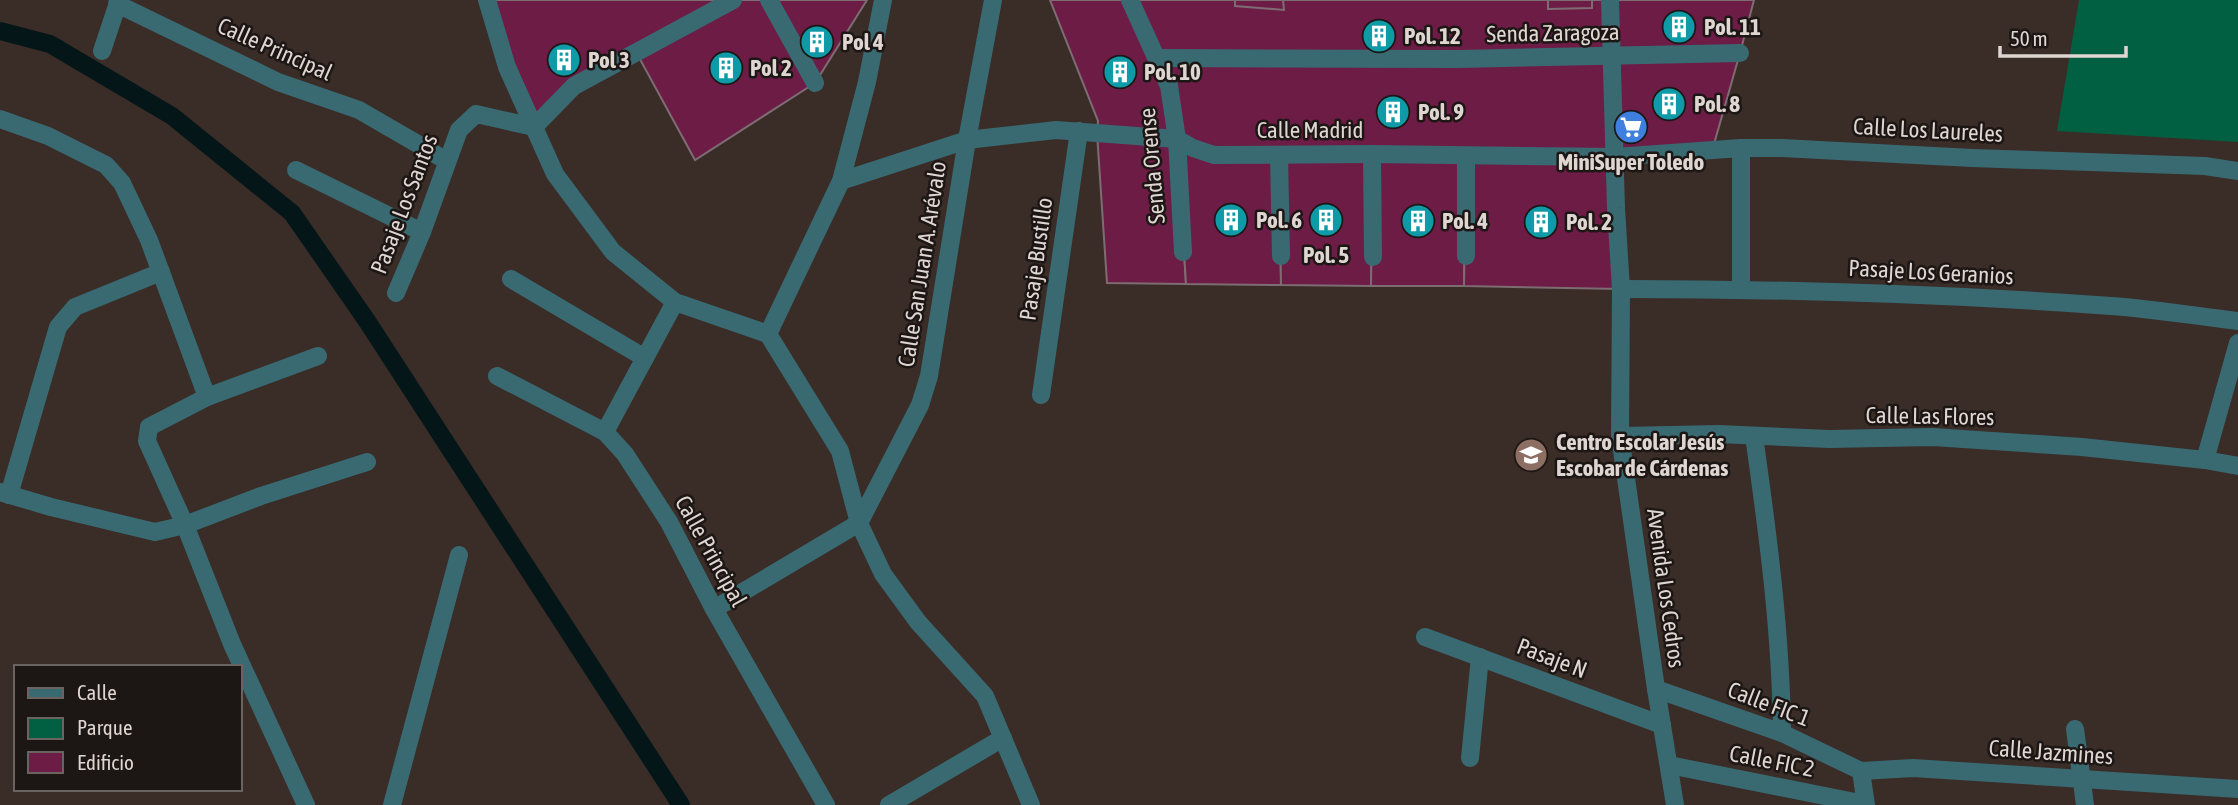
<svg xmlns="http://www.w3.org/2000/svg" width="2238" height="805" viewBox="0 0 2238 805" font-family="'Asap Condensed',sans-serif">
<rect width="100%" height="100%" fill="#3a2c27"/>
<polygon fill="#006041" points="2079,0 2238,0 2238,142 2057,131"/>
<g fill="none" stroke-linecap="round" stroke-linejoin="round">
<polyline stroke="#051618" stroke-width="18" points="0,31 50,44 172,116 292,213 367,321 681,805"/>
</g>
<g fill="#6d1c46" stroke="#7d6d73" stroke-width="2">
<polygon points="487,0 733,0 574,86 534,127"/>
<polygon points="733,0 769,0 815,83 695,160 636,52"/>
<polygon points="769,0 867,0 815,83"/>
<polygon points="1050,0 1129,0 1157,58 1177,139 1097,133 1098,121"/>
<polygon points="1130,0 1610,0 1611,57 1157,58"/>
<polygon points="1235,0 1283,0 1284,10 1235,6"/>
<polygon points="1548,0 1592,0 1592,8 1548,9"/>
<polygon points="1610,0 1754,0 1740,53 1611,57"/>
<polygon points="1740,53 1712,151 1615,157 1611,57"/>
<polygon points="1611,57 1615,157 1193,148 1177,139 1157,58"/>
<polygon points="1097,133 1177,139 1186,284 1107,283"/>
<polygon points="1177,139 1214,155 1279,155 1281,285 1186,284"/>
<polygon points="1372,154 1466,157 1464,286 1371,286"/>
<polygon points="1372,154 1371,286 1281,285 1279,155"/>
<polygon points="1466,157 1615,157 1621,289 1464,286"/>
</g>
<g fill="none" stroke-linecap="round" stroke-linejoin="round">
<g stroke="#396a72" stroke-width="18">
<polyline points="769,0 815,83"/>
<polyline points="117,4 278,82 359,110 447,161"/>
<polyline points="102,51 119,0"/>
<polyline points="1157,58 1458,59 1740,53"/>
<polyline points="0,119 48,136 106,165 122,183 149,240 207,397"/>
<polyline points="1177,139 1183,252"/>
<polyline points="1741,148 1741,289"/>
<polyline points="1372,154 1373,257"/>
<polyline points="1279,155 1281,256"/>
<polyline points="1466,157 1466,256"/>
<polyline points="296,170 422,232"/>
<polyline points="511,279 645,358"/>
<path d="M 1621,289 C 1784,289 1948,294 2111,306 C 2153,309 2196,316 2238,321"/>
<polyline points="396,293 422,232 459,130 476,114 534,127 574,86 733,0"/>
<polyline points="768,334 841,181 867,82 883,0"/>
<polyline points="497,376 605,432 625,454 669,522 714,609 826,805"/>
<polyline points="1041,395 1079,131"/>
<polyline points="605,432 675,302"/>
<polyline points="1620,436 1719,434 1829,439 1933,437 2082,447 2205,460 2238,466"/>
<path d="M 1754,436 C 1768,535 1781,633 1782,733"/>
<polyline points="2205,460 2238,343"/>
<polyline points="0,492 51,507 155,532 185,525 261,496 367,462"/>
<polyline points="9,495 58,327 75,307 161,272"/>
<polyline points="714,609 859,523 920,405 929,376 967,140 993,0"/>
<polyline points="1425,637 1662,725"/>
<polyline points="1656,689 1782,733 1861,771 1913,768 2238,789"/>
<polyline points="2075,729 2085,805"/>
<polyline points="1470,758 1480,657"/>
<polyline points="1669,765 1865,804"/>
<polyline points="1861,771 1866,805"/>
<polyline points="306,805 232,644 185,525 147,441 149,427 207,397 318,356"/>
<polyline points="392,805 459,555"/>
<polyline points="889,805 1003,738"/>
</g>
<g stroke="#396a72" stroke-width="18">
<polyline points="487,0 507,67 555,174 613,252 675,302 768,334 840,451 859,523 883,574 918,622 985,696 1031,805"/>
<polyline points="1130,0 1169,86 1177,139"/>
<polyline points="1610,0 1616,208 1621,289 1620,436 1656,689 1675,805"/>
<polyline points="841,181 967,140 1056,130 1177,139 1193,148 1214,155 1372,154 1615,157 1741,148 1782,148 1972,158 2205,166 2238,171"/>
</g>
</g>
<defs>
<symbol id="building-disc" viewBox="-11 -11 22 22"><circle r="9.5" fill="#0f9aa8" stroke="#1c1614"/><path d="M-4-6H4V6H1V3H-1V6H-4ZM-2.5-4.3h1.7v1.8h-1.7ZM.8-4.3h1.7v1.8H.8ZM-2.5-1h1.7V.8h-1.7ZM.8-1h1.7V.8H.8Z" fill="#fff"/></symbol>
<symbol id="supermarket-disc" viewBox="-11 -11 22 22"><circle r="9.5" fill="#3f7fe0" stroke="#1c1614"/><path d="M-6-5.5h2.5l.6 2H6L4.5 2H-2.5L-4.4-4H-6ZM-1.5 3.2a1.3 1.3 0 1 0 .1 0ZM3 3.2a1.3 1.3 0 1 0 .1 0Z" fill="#fff"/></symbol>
<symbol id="school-disc" viewBox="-11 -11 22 22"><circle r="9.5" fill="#8d6e63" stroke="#1c1614"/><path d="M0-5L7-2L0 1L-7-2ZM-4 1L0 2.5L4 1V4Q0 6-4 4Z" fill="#fff"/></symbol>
</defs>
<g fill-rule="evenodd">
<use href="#building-disc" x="1660" y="8" width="38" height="38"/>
<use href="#building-disc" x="1360" y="17" width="38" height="38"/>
<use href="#building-disc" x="798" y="23" width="38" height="38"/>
<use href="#building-disc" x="545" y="41" width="38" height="38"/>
<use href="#building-disc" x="707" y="49" width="38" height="38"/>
<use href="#building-disc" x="1101" y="53" width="38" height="38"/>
<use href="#building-disc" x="1650" y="85" width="38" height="38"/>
<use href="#building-disc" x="1374" y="93" width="38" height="38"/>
<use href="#supermarket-disc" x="1612" y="108" width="38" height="38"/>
<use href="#building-disc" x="1212" y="201" width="38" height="38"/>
<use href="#building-disc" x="1307" y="201" width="38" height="38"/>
<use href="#building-disc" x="1399" y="202" width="38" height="38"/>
<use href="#building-disc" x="1522" y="203" width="38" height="38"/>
<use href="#school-disc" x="1512" y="436" width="38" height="38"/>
</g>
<g text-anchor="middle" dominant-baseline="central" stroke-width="5" stroke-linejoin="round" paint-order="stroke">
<g font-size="23" font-weight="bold" fill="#dfd6d2" stroke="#1c1614" text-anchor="start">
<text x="1704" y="27">Pol. 11</text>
<text x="1404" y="36">Pol. 12</text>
<text x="842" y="42">Pol 4</text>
<text x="588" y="60">Pol 3</text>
<text x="750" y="68">Pol 2</text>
<text x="1144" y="72">Pol. 10</text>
<text x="1694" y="104">Pol. 8</text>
<text x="1418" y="112">Pol. 9</text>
<text x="1631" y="162" text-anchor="middle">MiniSuper Toledo</text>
<text x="1256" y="220">Pol. 6</text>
<text x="1442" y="221">Pol. 4</text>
<text x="1566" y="222">Pol. 2</text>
<text x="1326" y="255" text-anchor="middle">Pol. 5</text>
<text x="1556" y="442">Centro Escolar Jesús<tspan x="1556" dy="26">Escobar de Cárdenas</tspan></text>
</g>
<g font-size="23" fill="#dfd6d2" stroke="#1c1614">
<text transform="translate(1553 33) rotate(-1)">Senda Zaragoza</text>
<text transform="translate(275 49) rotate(24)">Calle Principal</text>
<text x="1310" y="130">Calle Madrid</text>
<text transform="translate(1928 130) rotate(3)">Calle Los Laureles</text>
<text transform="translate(1152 166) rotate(-95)">Senda Orense</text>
<text transform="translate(404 204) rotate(-69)">Pasaje Los Santos</text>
<text transform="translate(1036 259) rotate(-82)">Pasaje Bustillo</text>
<text transform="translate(922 264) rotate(-81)">Calle San Juan A. Arévalo</text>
<text transform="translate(1931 272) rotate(3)">Pasaje Los Geranios</text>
<text transform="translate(1930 416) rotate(1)">Calle Las Flores</text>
<text transform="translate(711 551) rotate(61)">Calle Principal</text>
<text transform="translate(1666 588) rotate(82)">Avenida Los Cedros</text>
<text transform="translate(1552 658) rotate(21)">Pasaje N</text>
<text transform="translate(1769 704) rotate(21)">Calle FIC 1</text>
<text transform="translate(2051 752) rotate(4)">Calle Jazmines</text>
<text transform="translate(1772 761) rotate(11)">Calle FIC 2</text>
</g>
</g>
<rect x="14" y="665" width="228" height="126" fill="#1c1614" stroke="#6a6360" stroke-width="2"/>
<rect x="28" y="688" width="35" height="10" fill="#396a72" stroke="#6a6360" stroke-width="2"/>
<text x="77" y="700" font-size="21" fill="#dfd6d2">Calle</text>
<rect x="28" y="718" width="35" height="21" fill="#006041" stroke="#6a6360" stroke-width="2"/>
<text x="77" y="735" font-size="21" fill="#dfd6d2">Parque</text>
<rect x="28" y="752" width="35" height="21" fill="#6d1c46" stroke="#6a6360" stroke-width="2"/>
<text x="77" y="770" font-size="21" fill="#dfd6d2">Edificio</text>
<path d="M2000 46v10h126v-10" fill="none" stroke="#dfd6d2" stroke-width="3.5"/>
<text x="2010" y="46" font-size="21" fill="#dfd6d2" stroke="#1c1614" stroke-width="5" paint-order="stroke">50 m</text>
</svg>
